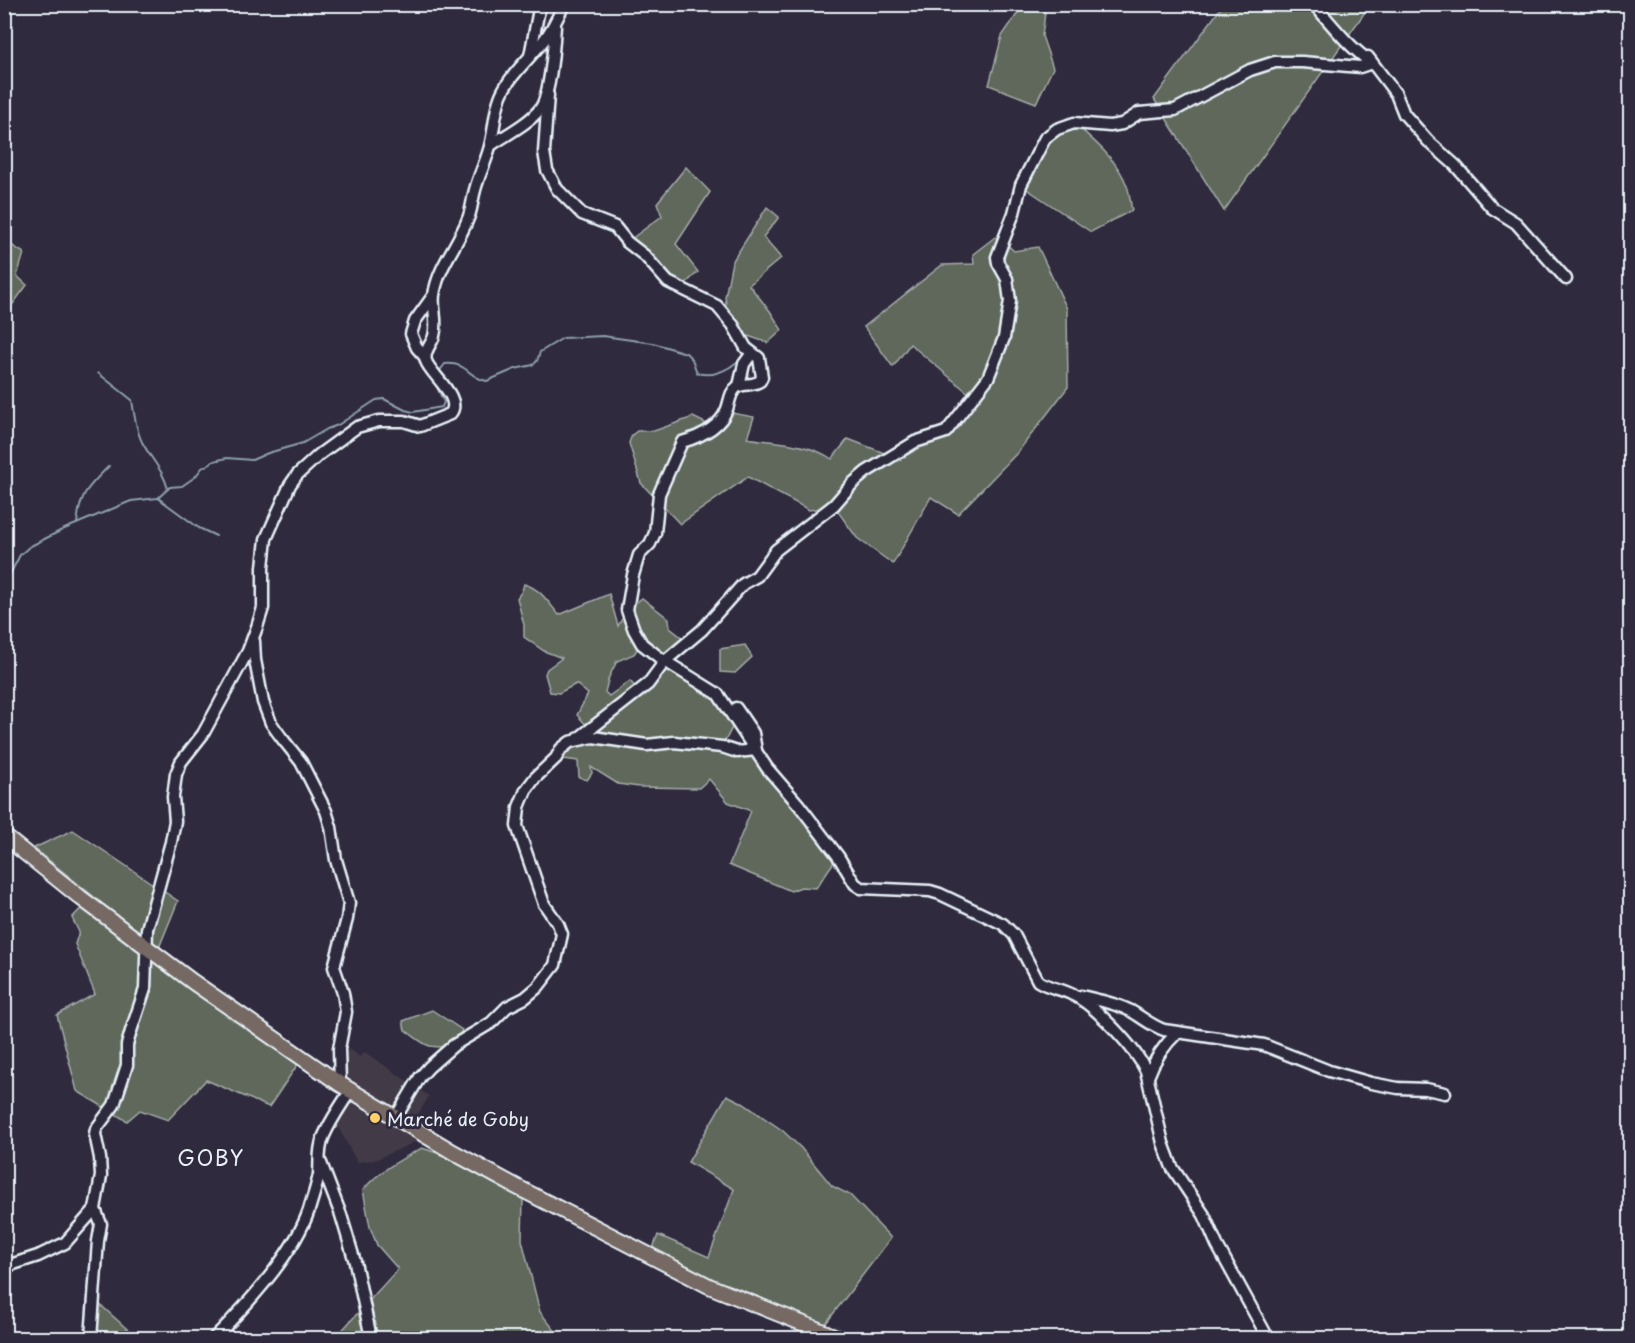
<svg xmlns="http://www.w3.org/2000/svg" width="1635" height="1343" viewBox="0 0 1635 1343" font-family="'Playpen Sans',sans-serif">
<rect width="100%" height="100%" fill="#2f2a3d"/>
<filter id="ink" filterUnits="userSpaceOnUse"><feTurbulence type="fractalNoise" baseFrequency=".0167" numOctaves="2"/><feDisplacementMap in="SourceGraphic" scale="12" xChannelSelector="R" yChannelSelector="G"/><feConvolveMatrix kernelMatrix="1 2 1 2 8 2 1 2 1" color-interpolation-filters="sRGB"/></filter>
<g filter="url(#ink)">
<polygon fill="#423a46" points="349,1049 360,1057 365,1052 429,1096 411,1126 428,1136 375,1160 357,1162 333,1118 351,1091 340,1084 340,1063"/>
<g fill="#60685c" stroke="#a4acaa" stroke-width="1.5" fill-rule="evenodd">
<polygon points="1024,4 1046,5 1042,36 1053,68 1036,103 989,85 1002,36"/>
<polygon points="1223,5 1370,5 1224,211 1154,99"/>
<path d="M 1074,123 C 1093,140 1119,161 1127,186 C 1130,193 1130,202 1132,210 L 1091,232 L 1021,185 L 1045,138 Z"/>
<polygon points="686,167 710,192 676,244 698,272 682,287 627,242 662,216 657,203"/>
<polygon points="767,207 779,217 763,237 781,258 749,285 770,311 782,330 768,343 748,336 733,325 728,318 725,297 732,262"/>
<path d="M 995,237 L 1002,240 L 1014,251 L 1038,247 L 1067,309 L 1068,387 L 1017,453 L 958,514 L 931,497 L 893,564 L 857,538 L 834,506 L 809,510 L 748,477 L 680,524 L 641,483 L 629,443 L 632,435 L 637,431 L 654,431 L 693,417 L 705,423 L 716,424 L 726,412 L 754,417 L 747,438 C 776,443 807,442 832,459 L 848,439 L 892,456 L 940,435 L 972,396 L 910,344 L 893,367 L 864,327 L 942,265 L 974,264 L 973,254 Z"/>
<polygon points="5,241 24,253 17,276 27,285 13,304 5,311"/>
<path d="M 524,584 C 541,589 548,602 559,615 L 609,594 L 618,626 L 627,610 L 642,598 L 669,619 L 670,628 L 688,642 L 669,661 L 707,687 L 736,720 L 722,747 L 756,750 L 838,856 L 816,888 L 801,887 L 791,891 L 729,865 L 751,811 L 728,802 L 709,779 L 699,788 L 639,787 L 618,784 L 591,767 L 592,773 L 587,780 L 579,777 L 578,761 L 556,758 L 570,742 L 590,729 L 577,715 L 588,694 L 576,684 L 559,693 L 550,692 L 545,674 L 547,669 L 562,658 L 544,651 L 524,637 L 524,625 L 517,598 L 522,591 ZM 640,645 L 663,663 L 637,689 L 630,681 L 609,696 L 605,692 L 609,677 L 617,661 L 634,654 Z"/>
<polygon points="745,645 752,657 735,673 720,672 720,649"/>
<polygon points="73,830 178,901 156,955 302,1058 269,1107 206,1080 168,1120 140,1110 127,1121 77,1091 57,1015 95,994 75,944 79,932 72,918 93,896 34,848"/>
<path d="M 432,1010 L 462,1030 L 454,1045 C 426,1050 426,1045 405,1030 L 403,1021 Z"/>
<polygon points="727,1095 741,1102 782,1130 801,1148 832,1186 850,1195 891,1238 820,1331 650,1256 658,1235 709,1257 734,1189 688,1162"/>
<path d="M 422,1148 L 437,1153 L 523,1199 L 522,1240 L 540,1312 L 561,1338 L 335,1338 L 398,1269 L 377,1245 L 370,1227 L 363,1190 C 379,1171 400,1160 422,1148 Z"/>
<polygon points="94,1299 137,1338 91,1338"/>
</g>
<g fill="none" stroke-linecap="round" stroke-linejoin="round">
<g stroke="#8d9fae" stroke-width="2">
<path d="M 98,373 L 132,400 C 134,414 136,430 142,442 C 151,459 163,470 168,489"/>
<path d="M 438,373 L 445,364 C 468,362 468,378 487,381 L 515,369 L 533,365 L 537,361 L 540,352 L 563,338 L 603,336 L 653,343 L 686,353 L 692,359 L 697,373 C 712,377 726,371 737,362"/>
<polyline points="158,498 199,528 216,536"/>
<path d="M 77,524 C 80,493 88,487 109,466"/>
<polyline points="4,586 20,555 29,547 62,530 131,501 158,498 170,487 182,486 195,477 202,468 214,461 227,458 252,460 268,453 303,443 327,429 338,425 376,400 384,399 405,410 413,412 442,407 444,402 434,381"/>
</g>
<defs>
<g id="minor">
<polyline points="530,56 540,4"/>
<polyline points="1368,57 1396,94 1404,114 1428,141 1455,165 1492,208 1516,223 1566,279"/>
<path d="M 548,95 L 544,152 L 547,170 L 557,189 L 582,214 L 615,227 L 627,242 L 645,256 L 668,282 L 717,306 L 733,325 L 746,348 L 759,358 L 762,377 L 760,381 C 753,386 744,383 737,387 C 730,392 730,401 727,409 C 720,428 699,437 682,442 L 659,494 L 655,533 L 650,544 L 639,555 L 633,575 L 627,610 L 634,630 L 642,644 L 660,658 L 718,694 L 767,768 L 799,805 L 838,856 L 855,884 L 861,888 L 930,891 L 940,894 L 1003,924 L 1014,935 L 1038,981 C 1049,988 1062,989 1073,995 C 1095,1005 1136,1049 1146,1071 L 1163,1143 L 1172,1167 L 1204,1215 L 1217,1245 L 1268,1338"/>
<path d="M 491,145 C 507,134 528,124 540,109 C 550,97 554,43 555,26"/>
<polyline points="425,357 417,348 411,334 415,321 433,296"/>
<polyline points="739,386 744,364 752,353"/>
<polyline points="254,641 255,660 263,702 271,723 281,737 301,762 326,811 331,827 336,860 349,903 347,919 334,967 343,993 346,1012 339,1049 340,1084"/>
<path d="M 579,738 L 648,684 L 665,661 L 702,630 L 743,584 L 757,576 L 776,550 L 834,505 L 853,483 L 866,472 L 915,442 L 946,432 L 988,378 L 1004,338 L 1010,301 L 1007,279 L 998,263 L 997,257 L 1014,213 L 1021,185 L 1045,138 L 1057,129 L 1074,123 L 1110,126 L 1122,124 L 1139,113 L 1175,110 L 1250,70 L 1275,62 L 1302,62 L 1360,67 L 1372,63 C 1349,47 1332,25 1314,4"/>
<path d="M 1081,996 C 1098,1000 1116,1003 1131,1011 C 1143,1018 1152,1026 1164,1030 L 1264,1045 L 1329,1071 L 1371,1083 L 1398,1088 L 1426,1089 L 1445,1093"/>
<path d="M 1148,1077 C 1154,1060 1165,1044 1178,1032"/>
<polyline points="396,1117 420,1077 429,1067 454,1045 491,1023 507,1007 525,998 538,987 555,965 562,934 558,924 544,904 517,826 519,807 526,790 535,778 556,758 561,749 570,742 593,737 647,745 674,742 722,747 737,752 756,750 753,733 736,708"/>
<polyline points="321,1163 341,1215 355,1262 371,1338"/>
<polyline points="4,1267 38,1256 65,1243 95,1209"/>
<path d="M 91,1338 L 98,1241 L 101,1224 L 95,1209 L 101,1176 L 100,1158 L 95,1134 L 96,1129 L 114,1105 L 127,1065 L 127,1045 L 131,1031 L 145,989 L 147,929 L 171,842 L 175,821 L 173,797 L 176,774 L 181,762 L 203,734 L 248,651 L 257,627 L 263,608 L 263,567 L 266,539 L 290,485 L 297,475 L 320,454 L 357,427 L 379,421 L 404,421 L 420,426 L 450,414 C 464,399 430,374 426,361 C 423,351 432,344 434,336 C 438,322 432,308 434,295 C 438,267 457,246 467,221 C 472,211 472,200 475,190 C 479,174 488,158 491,142 C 495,125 495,105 504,89 C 514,71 531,57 544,40 C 553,29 558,17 564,4"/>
<path d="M 214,1338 C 246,1306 294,1254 309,1210 C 312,1199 317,1186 319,1174 C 320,1162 318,1150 323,1138 C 330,1121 341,1105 351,1090"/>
</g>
<polyline id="major" points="4,836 81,898 193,982 340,1084 453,1152 517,1187 709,1286 839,1338"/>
</defs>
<use href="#minor" stroke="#e8f1f8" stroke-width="15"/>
<use href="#major" stroke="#e8f1f8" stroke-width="18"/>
<use href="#minor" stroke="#2f2a3d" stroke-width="10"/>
<use href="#major" stroke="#766964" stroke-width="14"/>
</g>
</g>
<circle fill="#ffd166" stroke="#2f2a3d" stroke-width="2" cx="375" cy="1118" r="6"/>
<g text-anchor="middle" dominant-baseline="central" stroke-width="6" stroke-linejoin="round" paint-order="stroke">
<g font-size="18" fill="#e8f1f8" stroke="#2f2a3d" text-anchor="start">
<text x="387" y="1118">Marché de Goby</text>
</g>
<g font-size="21" letter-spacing="1.5" fill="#e8f1f8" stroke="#2f2a3d">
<text x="211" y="1157">GOBY</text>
</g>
</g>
<rect width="1635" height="1343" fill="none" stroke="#2f2a3d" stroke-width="24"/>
<rect x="12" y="12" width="1611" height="1319" fill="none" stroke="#e8f1f8" stroke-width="2" filter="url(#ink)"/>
</svg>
